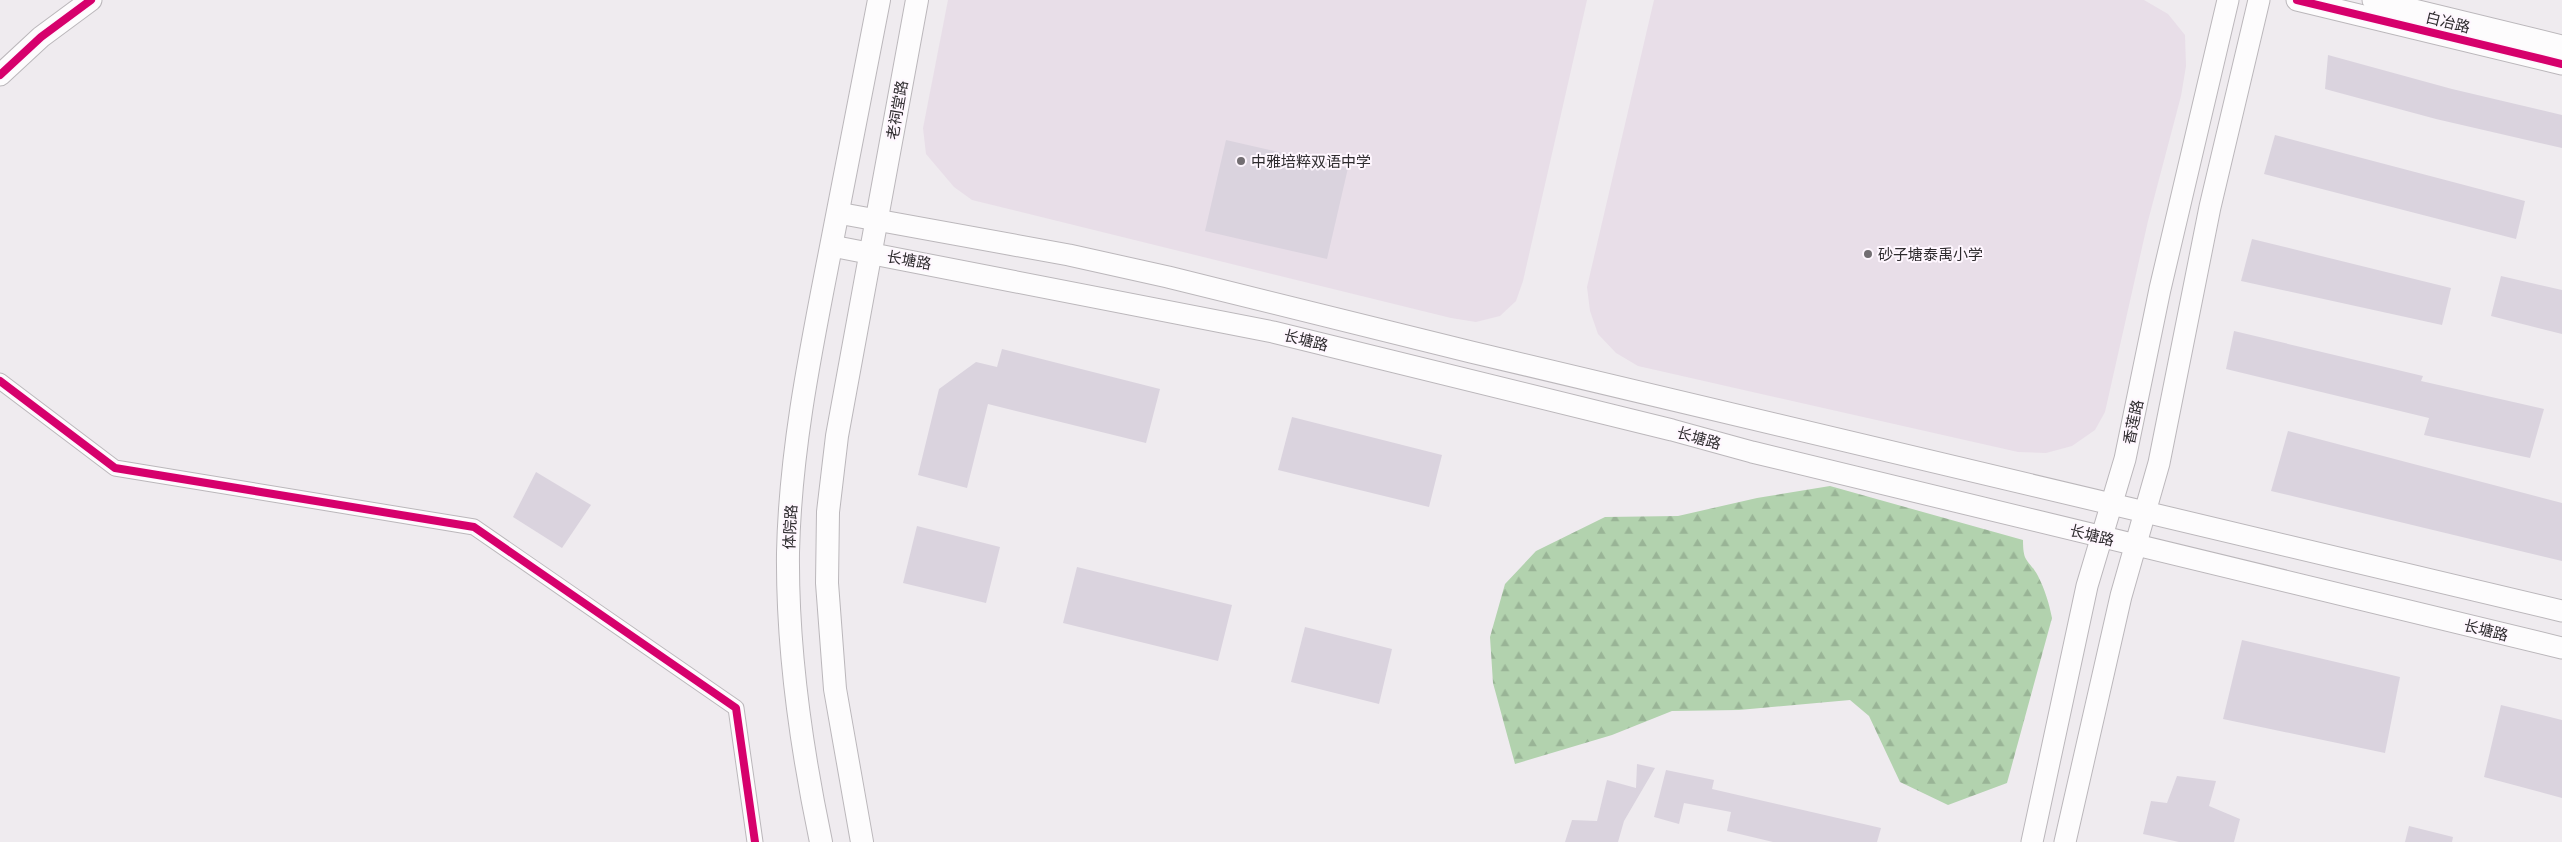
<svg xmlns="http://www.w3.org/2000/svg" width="2562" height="842" viewBox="0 0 2562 842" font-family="Mulish,'Noto Sans SC',sans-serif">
<defs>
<pattern id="forest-firs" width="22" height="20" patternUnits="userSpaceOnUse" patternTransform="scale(1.25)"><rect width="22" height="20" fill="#b2d2ae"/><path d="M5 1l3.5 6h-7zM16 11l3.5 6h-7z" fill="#99b496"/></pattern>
</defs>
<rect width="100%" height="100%" fill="#efebef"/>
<g fill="#e8dee8">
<polygon points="948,0 1587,0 1523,281 1516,301 1500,316 1476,322 1451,318 972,200 954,187 926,154 923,128"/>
<polygon points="1654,0 2144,0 2168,14 2185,35 2186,66 2181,96 2148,221 2105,412 2095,430 2072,446 2046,453 2018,452 1638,366 1616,353 1598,334 1590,311 1587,287"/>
</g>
<path fill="url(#forest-firs)" d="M 1830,486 L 2023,540 C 2023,564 2028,558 2038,576 C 2045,590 2049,603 2052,618 L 2007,783 L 1948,805 L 1900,782 L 1869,716 L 1850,700 L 1739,710 L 1672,711 L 1612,735 L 1515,764 L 1493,683 L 1490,637 L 1505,584 L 1536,551 L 1605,517 L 1678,516 L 1757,498 Z"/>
<g fill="#dad3de">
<polygon points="2328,55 2452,89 2562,115 2562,148 2436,119 2325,89"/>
<polygon points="2275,135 2525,201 2516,239 2264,174"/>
<polygon points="1226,140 1348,168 1327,259 1205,231"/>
<polygon points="2252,239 2451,288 2442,325 2241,281"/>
<polygon points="2501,276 2562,290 2562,334 2491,316"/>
<polygon points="2234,331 2423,376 2421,381 2544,409 2530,458 2424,435 2429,418 2226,369"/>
<polygon points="1002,349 1160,389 1146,443 988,404 967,488 918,475 939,389 976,362 997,367"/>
<polygon points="1292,417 1442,455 1429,507 1278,470"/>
<polygon points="2288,431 2562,503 2562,561 2271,491"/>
<polygon points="536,472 591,505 562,548 513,517"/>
<polygon points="917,526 1000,547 986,603 903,583"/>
<polygon points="1077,567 1232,605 1218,661 1063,623"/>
<polygon points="1305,627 1392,649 1379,704 1291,682"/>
<polygon points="2242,640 2400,677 2385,753 2223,719"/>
<polygon points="2501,705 2562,720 2562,798 2484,777"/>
<polygon points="1637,764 1655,768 1624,821 1618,842 1565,842 1572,820 1597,821 1607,780 1636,788"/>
<polygon points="1666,770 1714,780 1712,789 1881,828 1877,842 1773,842 1727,831 1731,812 1684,803 1679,824 1654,817"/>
<polygon points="2177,776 2216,781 2209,806 2240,819 2234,842 2179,842 2143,834 2151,801 2167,803"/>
<polygon points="2409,826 2453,837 2452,842 2405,842"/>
</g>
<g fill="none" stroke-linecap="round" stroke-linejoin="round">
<defs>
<polyline id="street" points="0,381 115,468 474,527 736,708 755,842"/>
<g id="secondary">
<polyline points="2297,0 2562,64"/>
<polyline points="2373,0 2562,46"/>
<polyline points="0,75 41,37 91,0"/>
<polyline points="838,213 1069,255 1168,277 1471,352 2562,611"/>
<polyline points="832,246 1273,332 1672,430 1752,452 2562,648"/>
<polyline points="2032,842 2087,586 2125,459 2160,289 2228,0"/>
<polyline points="2065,842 2121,596 2159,463 2210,207 2259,0"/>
</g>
<g id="primary">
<path d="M 821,842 C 801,747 787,650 788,553 C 790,453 810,354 829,257 C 846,171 862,86 879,0"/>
<polyline points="862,842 835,689 827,583 828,512 837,436 917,0"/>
</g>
</defs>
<use href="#street" stroke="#bbb7bb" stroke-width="17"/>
<use href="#secondary" stroke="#bbb7bb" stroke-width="23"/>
<use href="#primary" stroke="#bbb7bb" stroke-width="24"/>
<use href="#street" stroke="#fdfcfd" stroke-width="15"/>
<use href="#secondary" stroke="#fdfcfd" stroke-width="21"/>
<use href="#primary" stroke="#fdfcfd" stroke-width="22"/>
<defs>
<g id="cycleway">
<polyline points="2297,0 2562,64"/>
<polyline points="0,75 41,37 91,0"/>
<polyline points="0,381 115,468 474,527 736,708 755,842"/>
</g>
</defs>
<use href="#cycleway" stroke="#fef6fe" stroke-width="11"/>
<use href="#cycleway" stroke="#d6006c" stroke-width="8"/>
</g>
<g fill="#726e72" stroke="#fef6fe" stroke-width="2">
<circle cx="1241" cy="161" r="5"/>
<circle cx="1868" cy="254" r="5"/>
</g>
<g text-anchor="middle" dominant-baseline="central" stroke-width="4" stroke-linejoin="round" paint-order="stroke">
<g font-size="15" fill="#2e2b2e" stroke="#fef6fe">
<text transform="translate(2448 22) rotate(14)">白冶路</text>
<text transform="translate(897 110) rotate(-80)">老祠堂路</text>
<text transform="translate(909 260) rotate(10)">长塘路</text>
<text transform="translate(1306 340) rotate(14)">长塘路</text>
<text transform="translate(2133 422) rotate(-78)">香莲路</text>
<text transform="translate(1699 438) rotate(16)">长塘路</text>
<text transform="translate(790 527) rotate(-87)">体院路</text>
<text transform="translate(2092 535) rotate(14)">长塘路</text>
<text transform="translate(2486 630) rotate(14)">长塘路</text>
</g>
<g font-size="15" fill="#2e2b2e" stroke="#fef6fe" text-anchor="start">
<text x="1251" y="161">中雅培粹双语中学</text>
<text x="1878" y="254">砂子塘泰禹小学</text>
</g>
</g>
</svg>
